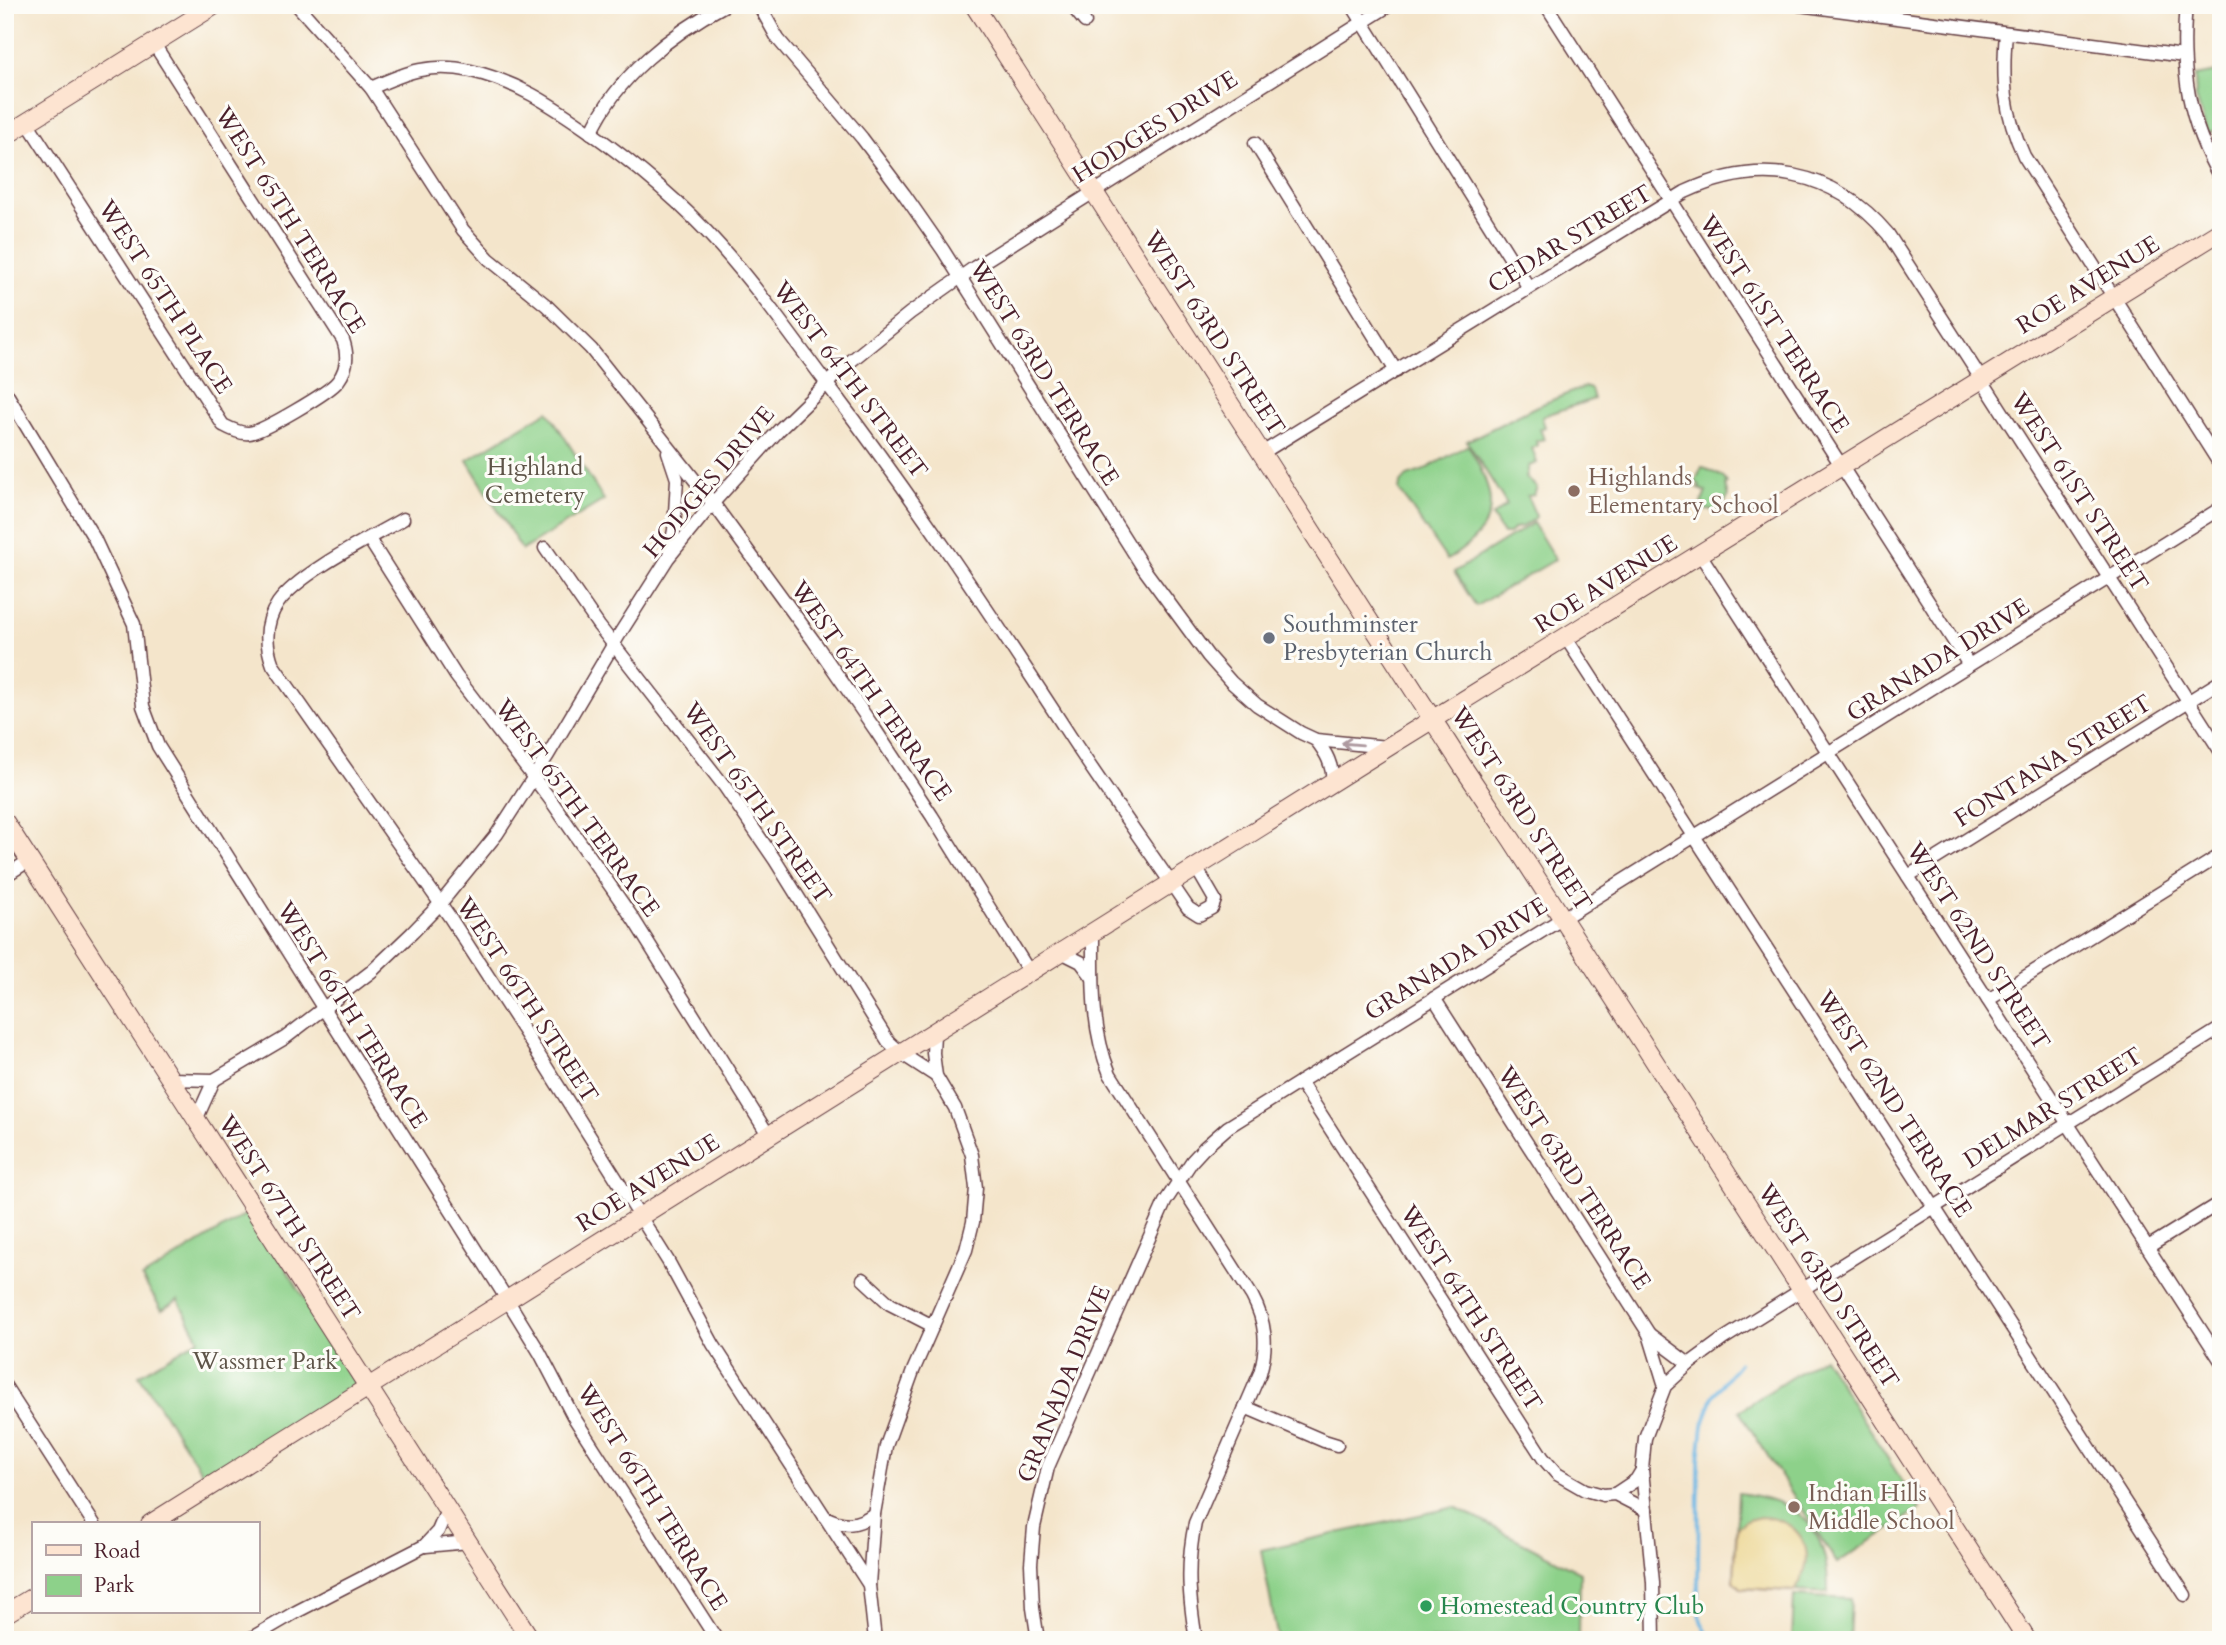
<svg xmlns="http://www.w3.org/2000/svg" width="2226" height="1645" viewBox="0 0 2226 1645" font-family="Cardo,serif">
<rect width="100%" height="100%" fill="#fdfcf7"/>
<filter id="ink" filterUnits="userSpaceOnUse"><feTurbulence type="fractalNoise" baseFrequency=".0143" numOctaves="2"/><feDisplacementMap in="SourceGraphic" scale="14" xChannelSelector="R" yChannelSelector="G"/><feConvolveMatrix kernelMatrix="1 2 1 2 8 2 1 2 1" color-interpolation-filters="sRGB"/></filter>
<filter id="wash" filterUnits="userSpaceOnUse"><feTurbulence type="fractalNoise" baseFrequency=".00686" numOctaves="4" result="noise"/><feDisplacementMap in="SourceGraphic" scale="28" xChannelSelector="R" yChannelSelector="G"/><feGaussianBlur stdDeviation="1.57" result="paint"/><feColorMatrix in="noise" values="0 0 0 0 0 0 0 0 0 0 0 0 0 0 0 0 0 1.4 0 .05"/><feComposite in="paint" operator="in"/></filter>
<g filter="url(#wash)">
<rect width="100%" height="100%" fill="#f4e5cb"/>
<g fill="#8dd18a" stroke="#6c785a" stroke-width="2">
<polygon points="2221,71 2221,128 2207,134 2196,97 2195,76"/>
<polygon points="1584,387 1591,389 1594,399 1546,415 1542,418 1545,427 1540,429 1544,439 1536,441 1537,446 1532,448 1537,463 1529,466 1526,478 1537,487 1534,495 1527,496 1536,516 1535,519 1521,527 1514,528 1509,534 1503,534 1492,516 1507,505 1467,441 1535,407"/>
<polygon points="548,411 604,500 522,550 467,460"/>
<path d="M 1468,445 C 1499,499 1502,525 1447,560 L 1399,490 L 1400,484 L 1407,476 L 1422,471 Z"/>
<path d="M 1702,467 L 1723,477 L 1727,483 L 1725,485 L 1728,497 C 1721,511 1714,512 1699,509 L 1706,492 L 1698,488 L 1700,485 L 1695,482 Z"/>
<polygon points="1533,523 1555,559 1553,561 1476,606 1454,572"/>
<polygon points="251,1211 355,1382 353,1387 207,1480 139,1375 199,1339 178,1300 162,1310 142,1278"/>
<polygon points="1823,1357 1920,1509 1837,1563 1739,1411"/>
<path d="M 1738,1493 C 1801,1500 1829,1529 1828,1593 L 1741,1588 L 1734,1581 Z"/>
<polygon points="1455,1507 1580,1572 1579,1640 1278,1640 1261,1550"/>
<polygon points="1794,1596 1851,1599 1849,1640 1792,1640"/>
</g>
<path fill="#eeda9e" stroke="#9c7c64" stroke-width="2" d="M 1760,1517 C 1803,1518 1821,1557 1794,1591 L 1741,1588 L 1734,1581 L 1737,1527 L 1748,1520 Z"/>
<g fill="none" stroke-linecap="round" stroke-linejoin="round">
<polyline stroke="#6bb6e4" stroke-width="3.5" points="1711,1640 1701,1622 1698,1595 1699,1461 1703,1425 1713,1396 1739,1363"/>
</g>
</g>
<g filter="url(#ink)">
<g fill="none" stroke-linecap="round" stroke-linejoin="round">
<defs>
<g id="street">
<polyline points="297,5 371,88 463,230 489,259 546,305 591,349 713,503 813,640 876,731 932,816 1030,973"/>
<polyline points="759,5 778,39 862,138 904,194 943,250 1144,569 1208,656 1231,682 1257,705 1301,733 1316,740 1387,747"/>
<polyline points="1071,5 1085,22"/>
<polyline points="1352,5 1529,288"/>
<polyline points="1546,5 1969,665"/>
<polyline points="1799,5 2184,56"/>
<path d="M 2186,5 C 2180,70 2188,122 2221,179"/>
<path d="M 2006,33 C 2002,81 2004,112 2024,156 L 2221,466"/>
<path d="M 371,88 C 407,72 431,62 471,71 C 515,81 550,104 586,129 C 634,163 680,201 720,246 C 761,292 796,343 833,392 C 917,503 994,619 1070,736 C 1108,794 1149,850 1188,908 L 1199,915 L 1212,908 L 1215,900 L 1197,869"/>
<path d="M 27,122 L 223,425 C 231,429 240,434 249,433 C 262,432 330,392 338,381 C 348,368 348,354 343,340 L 154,44"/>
<path d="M 591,133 C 616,77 672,33 725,5"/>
<polyline points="1255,143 1396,371"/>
<polyline points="5,391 94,538 134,624 143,706 158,746 508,1301 540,1353 573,1416 717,1640"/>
<polyline points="668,452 677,479 674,530 669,555"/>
<path d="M 1262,453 L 1685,192 C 1760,157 1833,169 1888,234 L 2221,752"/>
<path d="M 403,519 C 370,538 299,573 278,603 C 265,622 265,644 273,665 L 449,916 L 525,1033 L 668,1261 L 713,1344 L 869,1585 L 875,1640"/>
<polyline points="369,539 456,676 550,799 634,920 769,1136"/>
<polyline points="545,548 599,626 725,787 775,860 888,1041 902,1054 936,1076"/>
<polyline points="1700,554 2221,1361"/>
<polyline points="1566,638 2185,1595"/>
<path d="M 1316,740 C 1327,754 1332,764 1333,782"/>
<polyline points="5,876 30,860"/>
<polyline points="1908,876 2221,681"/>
<path d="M 1093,934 C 1093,982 1091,1029 1110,1074 L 1252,1296 C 1266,1322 1268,1345 1260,1373 L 1195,1523 C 1186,1566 1189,1597 1196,1640"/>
<polyline points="1063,953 1081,962 1093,978"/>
<polyline points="1434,998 1649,1334 1665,1386"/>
<polyline points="1988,1000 2221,855"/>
<polyline points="170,1079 214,1080 285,1038 372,971 412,933 440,904 497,834 548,755 619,635 668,558 713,503 779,430 846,365 910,313 975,267 1390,5"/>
<polyline points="1300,1082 1543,1458 1557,1474 1585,1490 1603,1495 1615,1494 1646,1510"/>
<polyline points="196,1120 214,1080"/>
<polyline points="2148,1247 2221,1202"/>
<polyline points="863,1279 890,1304 933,1326"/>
<polyline points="1649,1334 1689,1364"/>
<polyline points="5,1386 94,1524"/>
<polyline points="1245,1407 1324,1441 1337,1445"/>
<polyline points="1615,1494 1636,1480 1642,1470"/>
<path d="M 825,1517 C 844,1527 856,1526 874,1514"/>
<polyline points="426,1546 468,1542"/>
<polyline points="869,1585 874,1514 886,1446 913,1371 966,1250 973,1222 976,1188 972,1155 955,1108 936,1076 933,1053 934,1034"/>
<polyline points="248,1640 296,1612 424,1546 438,1531 447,1510"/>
<polyline points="1038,1640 1033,1608 1031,1564 1034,1527 1048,1467 1165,1202 1192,1161 1204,1148 1228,1127 1300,1082 2221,508"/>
<polyline points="1654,1640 1653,1582 1642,1470 1645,1438 1665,1386 1689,1364 1723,1339 2221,1028"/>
</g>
<g id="secondary">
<polyline points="974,5 1465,770 1512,840 2027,1640"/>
<polyline points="5,136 215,5"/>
<polyline points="5,822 531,1640"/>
<polyline points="150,1524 1388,747 2221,231"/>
<polyline points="5,1614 33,1597"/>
</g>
</defs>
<use href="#street" stroke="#643d43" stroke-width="15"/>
<use href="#secondary" stroke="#643d43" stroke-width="20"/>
<use href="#street" stroke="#fff" stroke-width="12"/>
<use href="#secondary" stroke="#fde4d1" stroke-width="18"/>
</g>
<defs><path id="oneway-shaft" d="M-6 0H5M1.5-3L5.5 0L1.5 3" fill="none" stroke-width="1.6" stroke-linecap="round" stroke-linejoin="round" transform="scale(1.75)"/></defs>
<use stroke="#ae9aa0" href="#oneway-shaft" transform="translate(1352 744) rotate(-175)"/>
</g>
<g fill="#8d6e63" stroke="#fdfcf7" stroke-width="2.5">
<circle cx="1574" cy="491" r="7"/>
<circle cx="1794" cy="1507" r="7"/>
</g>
<circle fill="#6b7280" stroke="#fdfcf7" stroke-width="2.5" cx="1269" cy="638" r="7"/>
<circle fill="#2e9e5b" stroke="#fdfcf7" stroke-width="2.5" cx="1426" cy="1606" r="7"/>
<g text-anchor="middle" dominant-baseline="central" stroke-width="6" stroke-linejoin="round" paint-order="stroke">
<g font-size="24" fill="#4a1f2b" stroke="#fdfcf7">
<text transform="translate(1155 127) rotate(-32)">HODGES DRIVE</text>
<text transform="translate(290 220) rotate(58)">WEST 65TH TERRACE</text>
<text transform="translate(1570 239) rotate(-31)">CEDAR STREET</text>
<text transform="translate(2088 285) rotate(-32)">ROE AVENUE</text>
<text transform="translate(165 297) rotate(57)">WEST 65TH PLACE</text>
<text transform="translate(1774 324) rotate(57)">WEST 61ST TERRACE</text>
<text transform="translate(1214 333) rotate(57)">WEST 63RD STREET</text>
<text transform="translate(1044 373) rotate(58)">WEST 63RD TERRACE</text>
<text transform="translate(850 380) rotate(53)">WEST 64TH STREET</text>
<text transform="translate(709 482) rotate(-50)">HODGES DRIVE</text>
<text transform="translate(2079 492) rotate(57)">WEST 61ST STREET</text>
<text transform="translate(1606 584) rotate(-32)">ROE AVENUE</text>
<text transform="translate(1938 660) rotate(-32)">GRANADA DRIVE</text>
<text transform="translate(871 691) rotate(55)">WEST 64TH TERRACE</text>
<text transform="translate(2053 761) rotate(-32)">FONTANA STREET</text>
<text transform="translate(757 803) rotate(55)">WEST 65TH STREET</text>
<text transform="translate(577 808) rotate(54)">WEST 65TH TERRACE</text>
<text transform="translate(1521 809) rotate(57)">WEST 63RD STREET</text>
<text transform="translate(1978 946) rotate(57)">WEST 62ND STREET</text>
<text transform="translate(1456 959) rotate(-32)">GRANADA DRIVE</text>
<text transform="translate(527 1000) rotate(57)">WEST 66TH STREET</text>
<text transform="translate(352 1015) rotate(58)">WEST 66TH TERRACE</text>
<text transform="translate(1894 1104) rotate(57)">WEST 62ND TERRACE</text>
<text transform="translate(2053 1108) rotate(-32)">DELMAR STREET</text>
<text transform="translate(1574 1178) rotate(57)">WEST 63RD TERRACE</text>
<text transform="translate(648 1183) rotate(-32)">ROE AVENUE</text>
<text transform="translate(289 1218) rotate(57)">WEST 67TH STREET</text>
<text transform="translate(1828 1286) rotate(57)">WEST 63RD STREET</text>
<text transform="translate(1471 1308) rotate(57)">WEST 64TH STREET</text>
<text transform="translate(1064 1384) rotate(-68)">GRANADA DRIVE</text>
<text transform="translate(652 1497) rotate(58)">WEST 66TH TERRACE</text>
</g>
<g font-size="24" fill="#5e5448" stroke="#fdfcf7">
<text x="535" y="467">Highland<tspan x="535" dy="28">Cemetery</tspan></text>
<text x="265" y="1361">Wassmer Park</text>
</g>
<g font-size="24" fill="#785e54" stroke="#fdfcf7" text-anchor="start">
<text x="1588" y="477">Highlands<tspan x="1588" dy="28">Elementary School</tspan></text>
<text x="1808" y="1493">Indian Hills<tspan x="1808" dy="28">Middle School</tspan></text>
</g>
<g font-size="24" fill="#5b616d" stroke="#fdfcf7" text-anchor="start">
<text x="1283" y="624">Southminster<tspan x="1283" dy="28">Presbyterian Church</tspan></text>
</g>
<g font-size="24" fill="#27864d" stroke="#fdfcf7" text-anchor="start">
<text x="1440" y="1606">Homestead Country Club</text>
</g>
</g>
<rect width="2226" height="1645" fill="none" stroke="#fdfcf7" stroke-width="28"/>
<rect x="32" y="1522" width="228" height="91" fill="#fdfcf7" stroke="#b5a4a5" stroke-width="2"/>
<rect x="46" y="1545" width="35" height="10" fill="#fde4d1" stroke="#b5a4a5" stroke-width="2"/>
<text x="94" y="1558" font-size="21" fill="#4a1f2b">Road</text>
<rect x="46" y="1575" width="35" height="21" fill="#8dd18a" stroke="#b5a4a5" stroke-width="2"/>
<text x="94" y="1592" font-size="21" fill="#4a1f2b">Park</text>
</svg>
